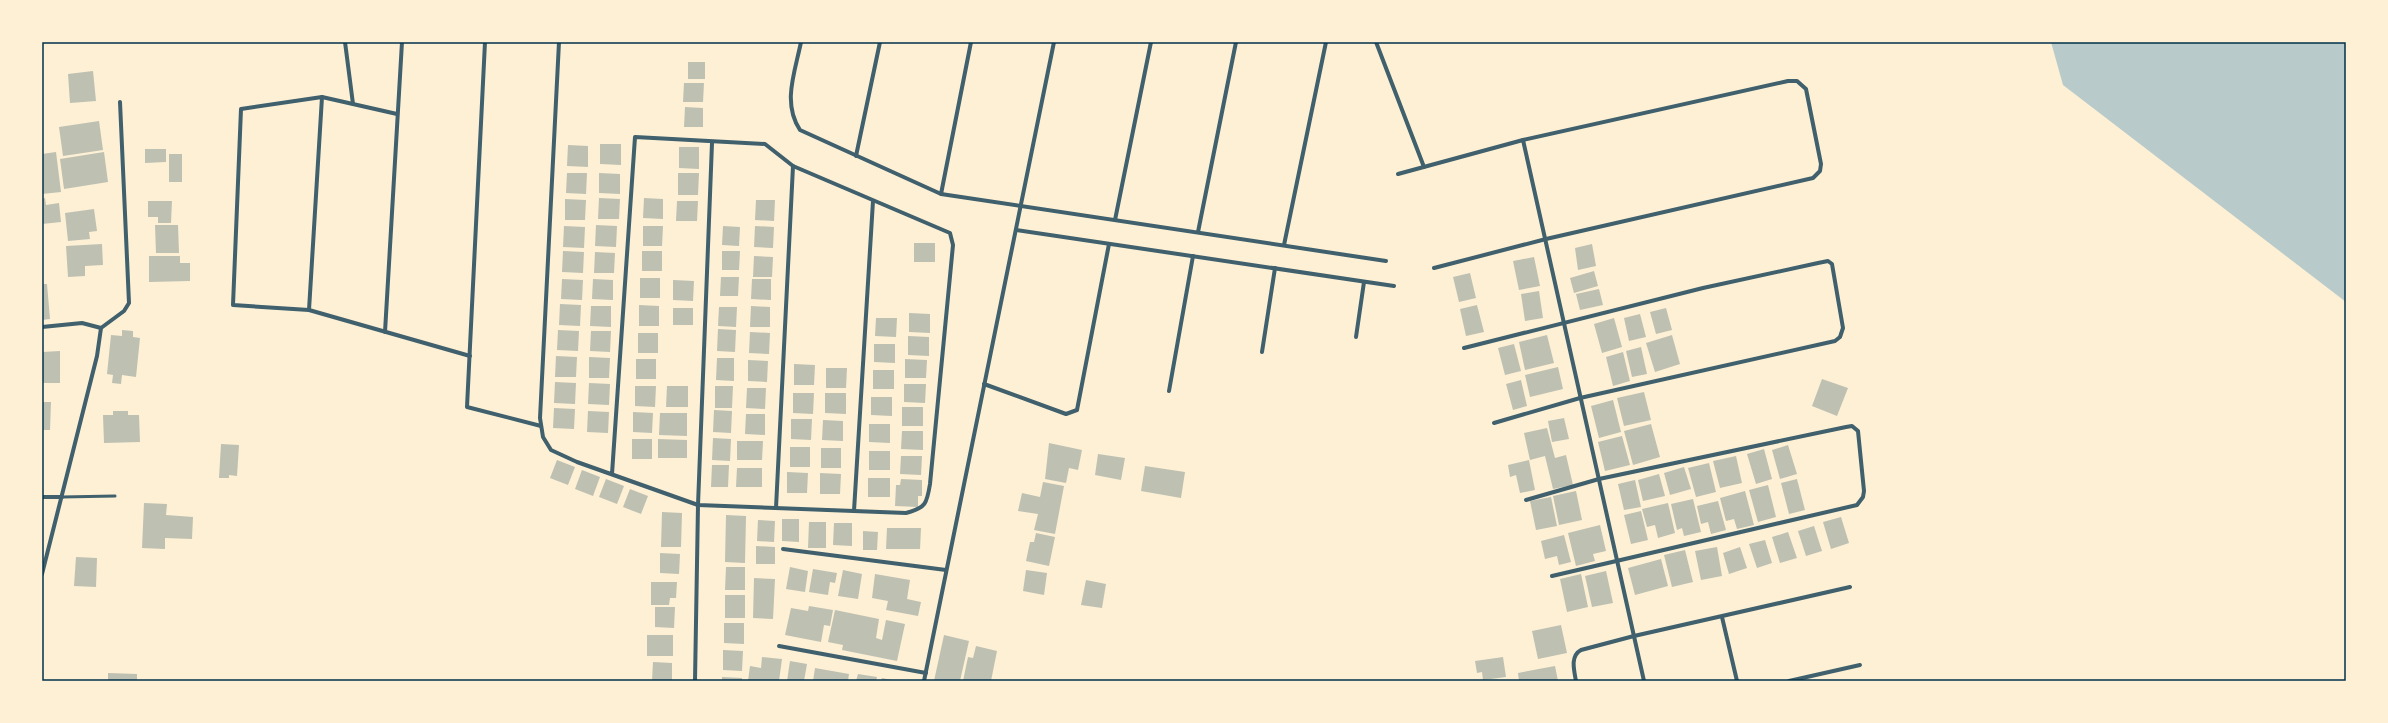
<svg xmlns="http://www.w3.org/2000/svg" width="2388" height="723" viewBox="0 0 2388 723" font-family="Jost,sans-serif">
<rect width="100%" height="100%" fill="#fdf0d5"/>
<polygon fill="#b9caca" points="2051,42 2346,42 2346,302 2063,85"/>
<g fill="#bec0b2">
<rect x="688" y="62" width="17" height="17"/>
<polygon points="93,71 96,101 70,103 68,74"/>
<polygon points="684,83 704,83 703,102 683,102"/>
<polygon points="685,107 703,108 703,127 684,127"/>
<polygon points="99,121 103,150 63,156 59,127"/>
<polygon points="600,144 621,144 621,165 600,164"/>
<polygon points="568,145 588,146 588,167 567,166"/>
<polygon points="679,147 699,147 699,169 679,168"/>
<polygon points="145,149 166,149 166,162 145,163"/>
<polygon points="56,152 61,192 42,194 42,154"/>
<polygon points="104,152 108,182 64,189 60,159"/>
<rect x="169" y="154" width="13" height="28"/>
<polygon points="567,173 587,173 586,194 566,193"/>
<polygon points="599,173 620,174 620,194 599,193"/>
<polygon points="678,173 699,173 698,195 678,195"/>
<polygon points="45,198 46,205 59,203 61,222 42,224 42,199"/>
<polygon points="599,198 620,199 619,219 598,219"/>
<polygon points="644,198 663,199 663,219 643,218"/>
<polygon points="565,199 586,200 585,220 565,220"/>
<polygon points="756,200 775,200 774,221 755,220"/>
<polygon points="148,201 172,201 171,223 158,223 158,217 148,217"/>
<polygon points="677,201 698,201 697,221 676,221"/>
<polygon points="94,209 97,231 89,232 90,239 68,241 65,213"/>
<polygon points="155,225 178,225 179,253 156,253"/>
<polygon points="596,225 617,226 616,247 595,246"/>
<polygon points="564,226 585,227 584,248 563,247"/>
<polygon points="643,226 663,226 662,246 643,246"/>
<polygon points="723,226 740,227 739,246 722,245"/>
<polygon points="755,226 774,227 773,248 754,247"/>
<rect x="914" y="243" width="21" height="19"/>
<polygon points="102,244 103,265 85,266 85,276 68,277 66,246"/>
<polygon points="1592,244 1596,266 1578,270 1575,248"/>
<polygon points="563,251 584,252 583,273 562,272"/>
<rect x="642" y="251" width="20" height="20"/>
<polygon points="722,251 740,251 739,270 722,270"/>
<polygon points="595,252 615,253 614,273 594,273"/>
<polygon points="149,256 180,256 180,263 190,263 190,281 149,282"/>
<polygon points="754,256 773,257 772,277 753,277"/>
<polygon points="1534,257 1540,286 1519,290 1513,261"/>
<polygon points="1594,271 1598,286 1574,293 1570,278"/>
<polygon points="1470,273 1476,298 1459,302 1453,277"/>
<polygon points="721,277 739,277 738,296 720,296"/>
<rect x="640" y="278" width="20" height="20"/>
<polygon points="562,279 583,280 582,300 561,299"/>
<polygon points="593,279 613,280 613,300 592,299"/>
<polygon points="752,279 771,279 771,300 751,299"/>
<polygon points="673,280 694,281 693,301 673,300"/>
<polygon points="42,284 47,284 50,319 42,320"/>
<polygon points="1599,289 1603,305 1580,310 1576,294"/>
<polygon points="1539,291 1543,318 1525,321 1521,294"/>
<polygon points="560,304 581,305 580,326 559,325"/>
<polygon points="639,305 659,306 659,326 639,326"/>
<polygon points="1477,305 1484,332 1466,336 1460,309"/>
<polygon points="591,306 611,306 611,327 590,326"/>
<polygon points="751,306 770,307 770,327 750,327"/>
<polygon points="719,307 737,307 736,327 718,326"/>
<rect x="673" y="308" width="20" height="17"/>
<polygon points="1666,308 1672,330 1656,334 1650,312"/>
<polygon points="909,313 930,314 930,333 909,332"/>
<polygon points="1640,314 1646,337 1629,341 1624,318"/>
<polygon points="876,318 897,318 896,337 875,336"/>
<polygon points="1614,318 1622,347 1602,353 1594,324"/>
<polygon points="718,329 736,330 735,352 717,351"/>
<polygon points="122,330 133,331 133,337 140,338 136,377 122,375 121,384 112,383 113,375 107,374 111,335 122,336"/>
<polygon points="558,330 579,331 578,351 557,350"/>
<polygon points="591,331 611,331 610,352 590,351"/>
<polygon points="750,332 770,333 769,354 749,353"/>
<rect x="638" y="333" width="20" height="20"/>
<polygon points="1547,335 1554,363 1525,370 1519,342"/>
<polygon points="1672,335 1680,364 1655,372 1646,343"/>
<polygon points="908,336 929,337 929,356 908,355"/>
<polygon points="874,344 895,344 895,363 874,362"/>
<polygon points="1514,344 1521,371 1505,375 1498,348"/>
<polygon points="1641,347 1647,374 1632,377 1626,351"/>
<polygon points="60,351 60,383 42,383 42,352"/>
<polygon points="1623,352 1630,381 1613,386 1606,357"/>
<polygon points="556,356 577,357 576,377 555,377"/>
<polygon points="589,357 610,358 609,378 589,378"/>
<polygon points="717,358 734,358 734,381 716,380"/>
<rect x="636" y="359" width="20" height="20"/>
<polygon points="905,359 927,360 926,378 905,378"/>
<polygon points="748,360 768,361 767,382 748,381"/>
<polygon points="794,364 815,365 814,385 794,385"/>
<polygon points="1558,367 1563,389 1530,397 1525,375"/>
<polygon points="826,368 847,368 846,388 826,388"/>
<rect x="873" y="370" width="21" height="19"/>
<polygon points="1822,379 1848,388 1837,416 1812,406"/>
<polygon points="1521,380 1527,406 1513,410 1506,384"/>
<polygon points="555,382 576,383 575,404 554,403"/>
<polygon points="589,383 610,384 609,405 588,404"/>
<polygon points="904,384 926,384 925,403 904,402"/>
<polygon points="635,386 656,386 655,407 635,406"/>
<polygon points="667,386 688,386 688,407 666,407"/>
<polygon points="715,386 733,386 732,408 715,408"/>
<polygon points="747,388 766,388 765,409 746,408"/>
<polygon points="1644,392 1651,420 1624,426 1617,398"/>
<polygon points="793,393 814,393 813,414 793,413"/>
<polygon points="825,393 846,393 846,414 825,413"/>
<polygon points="871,397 892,397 892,416 871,415"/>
<polygon points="1613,400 1621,432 1599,438 1591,406"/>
<polygon points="42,402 51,402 50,430 42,430"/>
<rect x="902" y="407" width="21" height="19"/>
<polygon points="554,408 575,409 574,429 553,428"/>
<polygon points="714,410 732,411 731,433 713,432"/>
<polygon points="113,411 128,411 128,415 139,415 140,442 104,443 103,415 113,415"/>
<polygon points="588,411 609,412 608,433 587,432"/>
<polygon points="633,412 653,413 652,433 633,432"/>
<polygon points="660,413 687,413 687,436 659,435"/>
<polygon points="746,414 765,414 765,435 745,434"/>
<polygon points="1564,418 1569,439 1552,442 1548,421"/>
<polygon points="791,419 812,419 811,440 791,439"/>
<polygon points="823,420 843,421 843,441 822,440"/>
<polygon points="869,424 890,424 890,443 869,442"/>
<polygon points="1651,424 1660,457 1633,465 1624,431"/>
<polygon points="1547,428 1555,458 1566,455 1573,485 1553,489 1545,456 1530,460 1524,433"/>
<polygon points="902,431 923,431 923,450 901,449"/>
<polygon points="1622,436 1630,465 1605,471 1598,442"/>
<polygon points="713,438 731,439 730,461 712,460"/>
<rect x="632" y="439" width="20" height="20"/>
<polygon points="658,439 687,440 687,458 658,458"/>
<polygon points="737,441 763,441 762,460 737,460"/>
<polygon points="1049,443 1082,450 1078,470 1069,468 1066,483 1045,479"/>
<polygon points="221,444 239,445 237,476 229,475 229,478 219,478"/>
<polygon points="1788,445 1797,474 1780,479 1772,450"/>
<rect x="790" y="447" width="20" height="20"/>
<rect x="821" y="448" width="20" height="20"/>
<polygon points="1764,449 1772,479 1756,484 1747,454"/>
<rect x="869" y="451" width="21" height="19"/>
<polygon points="1098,454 1125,458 1121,480 1095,475"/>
<polygon points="901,456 922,456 921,475 900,474"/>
<polygon points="1736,456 1742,483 1720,488 1713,461"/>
<polygon points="557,460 575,467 568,485 550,478"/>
<polygon points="1529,460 1535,490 1520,493 1516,475 1510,477 1508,465"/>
<polygon points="1709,463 1716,492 1696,497 1688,468"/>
<polygon points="712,465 729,465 728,487 711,487"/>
<polygon points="1145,466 1185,472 1181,498 1141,491"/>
<polygon points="1684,467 1691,489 1670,495 1664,473"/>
<polygon points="737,468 762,468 762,487 736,487"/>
<polygon points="582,470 600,477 593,496 575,489"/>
<polygon points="787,472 808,473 807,493 787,493"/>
<polygon points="820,473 841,474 840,494 820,494"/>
<polygon points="1659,474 1665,496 1643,501 1638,480"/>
<rect x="868" y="478" width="22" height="19"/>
<polygon points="606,479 624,486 617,504 599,497"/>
<polygon points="901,479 922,480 922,496 918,496 918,507 895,506 896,485 900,485"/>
<polygon points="1797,479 1805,510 1789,514 1781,483"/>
<polygon points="1635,480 1641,507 1624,510 1618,484"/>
<polygon points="1043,482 1064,486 1055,534 1034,530 1038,514 1018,511 1022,493 1040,497"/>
<polygon points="1768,485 1776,517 1758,522 1749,490"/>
<polygon points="630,489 648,496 641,514 623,507"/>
<polygon points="1576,491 1582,520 1559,525 1553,496"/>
<polygon points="1745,491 1754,525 1737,529 1734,519 1726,521 1720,498"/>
<polygon points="1551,497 1557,526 1536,530 1530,501"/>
<polygon points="1693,499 1701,532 1684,536 1682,528 1677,530 1671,504"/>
<polygon points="1718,501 1726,530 1711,534 1708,522 1701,524 1697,506"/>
<polygon points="144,503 167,504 166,515 193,517 192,539 165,538 165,549 142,548"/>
<polygon points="1668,503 1675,533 1658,538 1655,525 1647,527 1642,509"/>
<polygon points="1641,511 1648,540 1631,544 1624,515"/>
<polygon points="662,512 682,513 681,547 661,547"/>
<polygon points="726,515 746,516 745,563 725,562"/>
<polygon points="1841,517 1849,543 1831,549 1823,522"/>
<polygon points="782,519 799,519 799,542 782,541"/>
<polygon points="758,520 775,521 774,542 757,541"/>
<polygon points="809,522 826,522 826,548 808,548"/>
<polygon points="834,523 852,523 852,546 833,545"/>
<polygon points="1600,525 1606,551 1593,554 1595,561 1576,566 1568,533"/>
<polygon points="1814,526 1822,551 1806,556 1798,531"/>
<polygon points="887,528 921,528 920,549 886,549"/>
<polygon points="863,531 878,532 877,550 863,550"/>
<polygon points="1788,532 1797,558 1780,563 1772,537"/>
<polygon points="1036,533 1055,537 1049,566 1026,561 1030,542 1034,542"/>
<polygon points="1564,535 1571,562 1559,565 1557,556 1545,559 1541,541"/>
<polygon points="1765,540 1772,563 1757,568 1749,544"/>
<polygon points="756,546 775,547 775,564 756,564"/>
<polygon points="1717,547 1722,576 1701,580 1695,551"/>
<polygon points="1740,547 1747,568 1729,574 1723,553"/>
<polygon points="1685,550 1693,582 1672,587 1664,555"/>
<polygon points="660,553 680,554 679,574 660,573"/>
<polygon points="76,557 97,558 96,587 74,586"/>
<polygon points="1661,559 1668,586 1635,595 1628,568"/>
<polygon points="726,567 745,567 745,590 725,590"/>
<polygon points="790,567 808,571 805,592 786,589"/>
<polygon points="813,569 837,573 835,583 830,582 828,595 809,592"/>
<polygon points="843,570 862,574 858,599 838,596"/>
<polygon points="1026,570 1047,573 1044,595 1023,591"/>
<polygon points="1606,571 1613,603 1592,607 1585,576"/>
<polygon points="875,574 910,580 907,599 921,602 918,616 886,610 888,601 872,598"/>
<polygon points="1581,574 1588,607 1567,612 1560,579"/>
<polygon points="754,578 775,579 773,619 753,618"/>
<polygon points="1086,580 1106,584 1102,608 1081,605"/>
<polygon points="651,582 677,582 676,598 670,598 669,605 651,605"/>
<rect x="725" y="595" width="20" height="23"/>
<polygon points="809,606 833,610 830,626 824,625 821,642 785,635 791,608 808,611"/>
<polygon points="655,607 675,607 674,628 655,627"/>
<polygon points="835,610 879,619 876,638 882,640 886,620 905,624 897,661 842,650 843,645 828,642"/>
<polygon points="724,623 744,623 744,644 724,643"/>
<polygon points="1561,625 1567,653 1538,659 1532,631"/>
<rect x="647" y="635" width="26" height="21"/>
<polygon points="944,635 969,641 960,681 934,681"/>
<polygon points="976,646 997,651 991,681 963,681 968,657 973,658"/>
<polygon points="723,650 743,651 742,671 723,670"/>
<polygon points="762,657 782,659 779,681 748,681 750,666 761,668"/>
<polygon points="1503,657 1506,677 1483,680 1482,672 1477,673 1475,661"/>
<polygon points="790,661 807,664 804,681 787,681"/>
<polygon points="653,662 672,663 672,681 652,681"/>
<polygon points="1555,666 1558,681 1519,681 1518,673"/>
<polygon points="815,668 849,674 848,681 813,681"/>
<polygon points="108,673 137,674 137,681 108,681"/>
<polygon points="858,674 877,677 876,681 856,681"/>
<polygon points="722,677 742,678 742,681 722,681"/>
<polygon points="882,678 892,680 892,681 881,681"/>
</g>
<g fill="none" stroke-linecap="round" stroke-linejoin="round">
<polyline stroke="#3f606c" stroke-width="3" points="62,497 115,496"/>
<g stroke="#3f606c" stroke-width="4">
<polyline points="345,42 353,104"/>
<polyline points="485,42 467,407 541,426"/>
<path d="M 559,42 L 540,418 L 543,437 L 551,450 L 577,462 L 698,505 L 906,513 C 926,508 927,503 930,484 L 953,245 L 950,233 L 793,166 L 765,144 L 635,137 L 612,474"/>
<path d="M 801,42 C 795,72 782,103 800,130 L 941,194 L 1386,261"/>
<polyline points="1376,42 1424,167"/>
<polyline points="397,114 322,97 241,109 233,305 309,310 470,356"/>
<polyline points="1523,140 1644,681"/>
<polyline points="856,156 880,42"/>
<polyline points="1398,174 1523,140 1788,81 1797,81 1806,89 1821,164 1820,171 1813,178 1546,239 1434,268"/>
<polyline points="941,194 971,42"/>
<polyline points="1115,220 1151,42"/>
<polyline points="1016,230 1394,286"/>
<polyline points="1198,232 1236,42"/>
<polyline points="1284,245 1326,42"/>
<polyline points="309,310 322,97"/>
<polyline points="42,327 82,323 101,328"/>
<polyline points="385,332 402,42"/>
<polyline points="1356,337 1364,282"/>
<polyline points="1464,348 1703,288 1818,263 1828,261 1832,264 1843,328 1840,337 1835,341 1580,398 1494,423"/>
<polyline points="1262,352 1275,268"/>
<polyline points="984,384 1066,414 1077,410 1109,244"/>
<polyline points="1169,391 1193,256"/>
<polyline points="42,497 62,497"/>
<polyline points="1526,500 1599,479 1846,427 1852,426 1858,431 1864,491 1863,497 1857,505 1552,576"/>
<polyline points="776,508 793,166"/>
<polyline points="854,511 873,201"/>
<polyline points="783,549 946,570"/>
<polyline points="42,574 97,356 101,328 124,311 129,303 120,102"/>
<polyline points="1722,617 1737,681"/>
<polyline points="779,646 926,673"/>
<polyline points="695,681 698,505 712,143"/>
<polyline points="924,681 1054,42"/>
<path d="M 1576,681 C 1574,670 1570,656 1581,650 L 1634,636 L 1850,587"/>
<polyline points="1789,681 1860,665"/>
</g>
</g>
<rect width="2388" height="723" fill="none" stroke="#fdf0d5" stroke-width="86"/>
<rect x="43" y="43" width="2302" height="637" fill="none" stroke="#003049" stroke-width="1.5"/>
</svg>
